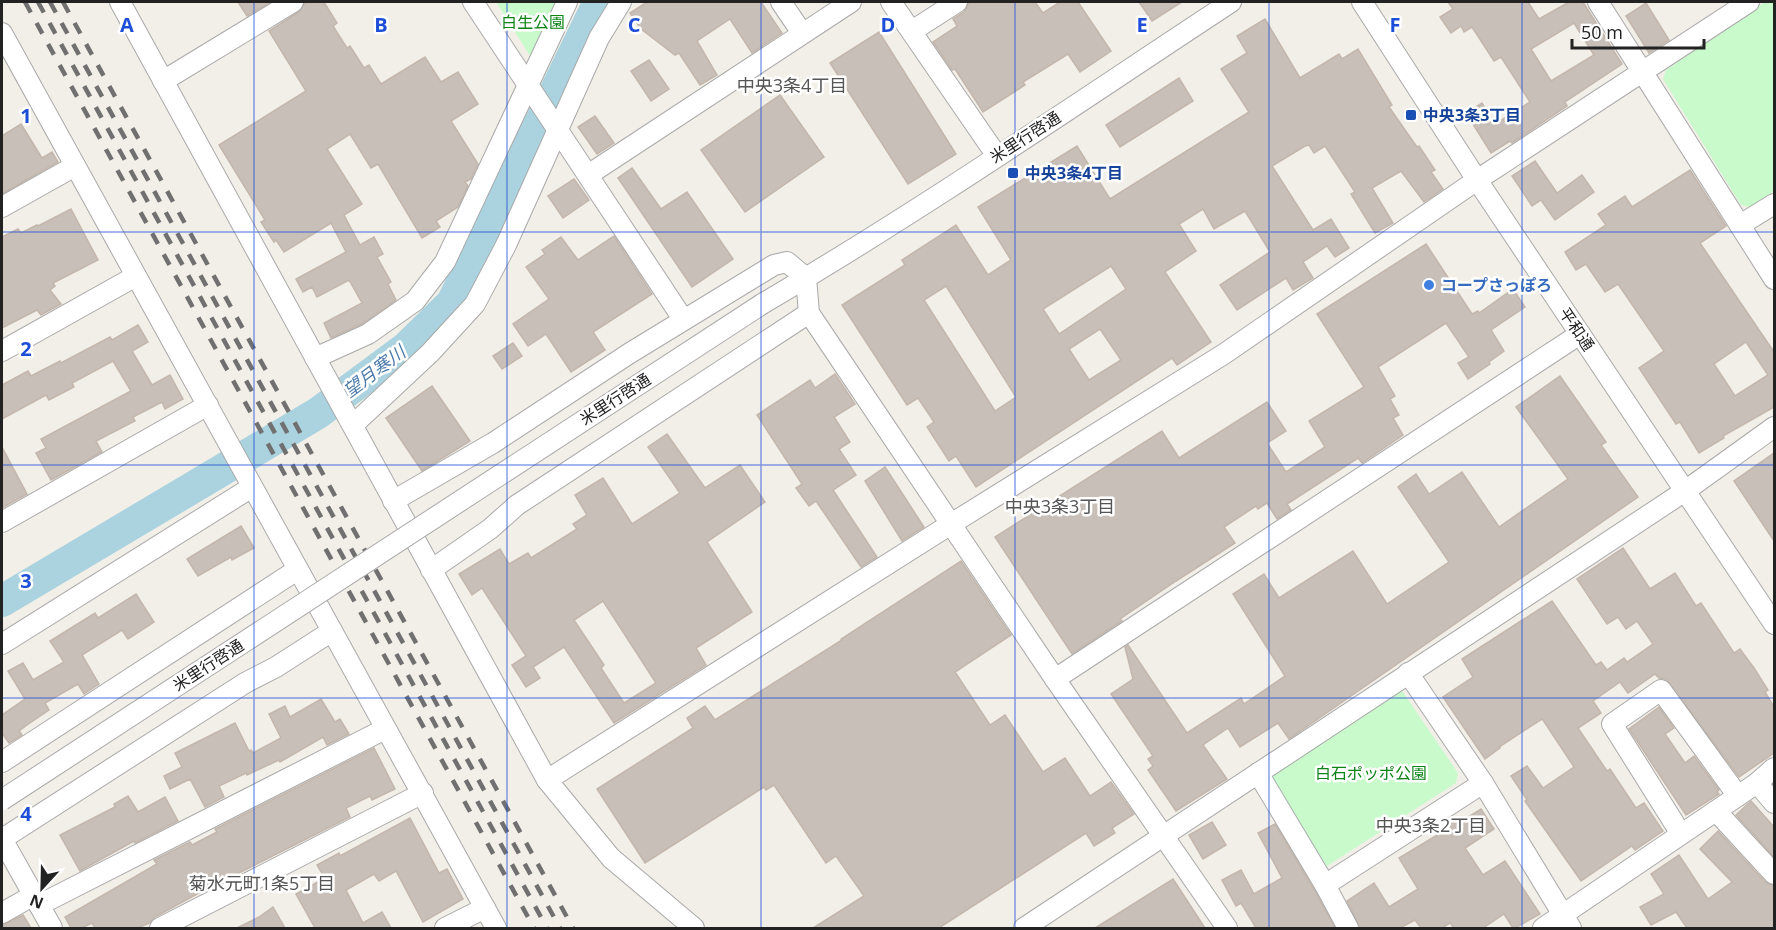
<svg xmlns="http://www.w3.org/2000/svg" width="1776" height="930" viewBox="0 0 1776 930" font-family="'Open Sans','Noto Sans JP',sans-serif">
<rect width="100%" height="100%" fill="#f2efe9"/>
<g fill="#c8facc">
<polygon points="496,2 567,2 534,62"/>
<polygon points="1765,2 1774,2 1774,191 1750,207 1741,205 1663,79 1666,70"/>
<polygon points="1397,690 1403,692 1458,773 1456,783 1327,866 1267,776"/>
</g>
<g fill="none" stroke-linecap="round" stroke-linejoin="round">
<polyline stroke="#aad3df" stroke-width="32" points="2,601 318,413 407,347 452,303 599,2"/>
</g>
<g fill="#c7bfb8" stroke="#c4b6ab" stroke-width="1.5" fill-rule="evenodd">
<polygon points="238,2 271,2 247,16"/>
<polygon points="305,2 324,2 337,23 333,26 347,48 350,46 364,68 369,65 381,84 425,57 441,82 458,72 478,104 451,121 478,164 471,179 465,182 468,186 458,207 436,221 440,227 422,238 378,164 371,168 350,134 327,149 362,204 344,215 360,245 374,237 383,254 377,257 391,282 388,284 396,300 362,324 331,338 324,323 362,303 349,280 317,297 312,287 303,292 296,279 346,252 331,223 284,252 276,240 274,242 261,222 265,220 219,145 306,91 269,31 299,12"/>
<polygon points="647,2 761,2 782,33 752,53 730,19 697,41 717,75 700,85 679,53 675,55 641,29 630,13"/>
<polygon points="969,2 1035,2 1043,13 1060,2 1078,2 1111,51 1080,72 1068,54 1023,82 1025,85 983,112 955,69 952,70 933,42 957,26 953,19 964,12"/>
<polygon points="1139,2 1182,2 1152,21"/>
<path d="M 1448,2 L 1528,2 L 1539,19 L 1569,2 L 1583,2 L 1622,64 L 1565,102 L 1567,106 L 1512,143 L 1510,141 L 1491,153 L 1466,113 L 1482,103 L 1495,124 L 1530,102 L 1501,57 L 1494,61 L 1472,27 L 1464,32 L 1461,26 L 1451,33 L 1440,17 L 1453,9 ZM 1574,23 L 1594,55 L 1551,81 L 1531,49 Z"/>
<polygon points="1646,3 1669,40 1649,53 1626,16"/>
<path d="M 1265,19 L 1300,78 L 1339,54 L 1342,59 L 1358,49 L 1392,105 L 1389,107 L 1417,147 L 1419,146 L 1435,170 L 1431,172 L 1443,189 L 1424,202 L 1401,171 L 1372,188 L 1393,223 L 1375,233 L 1351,194 L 1355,192 L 1325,146 L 1314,153 L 1309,145 L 1305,146 L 1272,166 L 1313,230 L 1331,219 L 1349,248 L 1335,257 L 1327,246 L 1303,262 L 1313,278 L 1293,290 L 1286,278 L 1237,310 L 1220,285 L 1270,252 L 1245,211 L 1214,229 L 1203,209 L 1179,224 L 1196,251 L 1165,272 L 1211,342 L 1177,365 L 1172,358 L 976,487 L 956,456 L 949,461 L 927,427 L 934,422 L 918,398 L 907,405 L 842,305 L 905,265 L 902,260 L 956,225 L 988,275 L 1011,260 L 978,207 L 1077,146 L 1110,199 L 1249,112 L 1221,69 L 1247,53 L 1237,36 ZM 1111,266 L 1126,289 L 1059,334 L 1043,309 ZM 946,286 L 1016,397 L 995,411 L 924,300 ZM 1100,329 L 1121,360 L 1089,380 L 1069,349 Z"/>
<polygon points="879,32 956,154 908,184 830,63"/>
<polygon points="649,60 669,89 651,101 631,71"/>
<polygon points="1179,78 1193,101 1120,147 1106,125"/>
<polygon points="780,95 824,157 745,212 701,150"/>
<polygon points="595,116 614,143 597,154 578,127"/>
<polygon points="21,124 42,158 52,152 58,162 2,194 2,136"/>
<polygon points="1535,161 1557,193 1582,175 1594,192 1555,220 1541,200 1532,206 1512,176"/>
<polygon points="632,168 661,209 687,192 733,259 692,287 618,178"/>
<path d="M 1690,170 L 1726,226 L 1700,243 L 1774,352 L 1774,407 L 1723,436 L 1724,438 L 1699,453 L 1680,422 L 1676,424 L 1639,368 L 1664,351 L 1618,284 L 1605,292 L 1586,264 L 1576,270 L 1565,252 L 1606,225 L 1598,214 L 1625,196 L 1632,207 ZM 1746,342 L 1768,375 L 1735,396 L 1714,364 Z"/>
<polygon points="574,179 589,200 563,218 548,196"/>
<polygon points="71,209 98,260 53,283 55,286 50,290 61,304 41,315 37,310 2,328 2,237 18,229 21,233 37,225 38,226"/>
<polygon points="614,236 652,294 593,332 605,350 571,372 546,334 528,346 513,324 549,299 526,267 545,254 542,250 561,237 578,260"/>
<polygon points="1426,244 1472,314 1478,311 1479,313 1513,289 1525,307 1491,330 1504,351 1489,362 1490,364 1468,379 1458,363 1469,357 1446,323 1378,367 1395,396 1390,399 1399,415 1393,418 1403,435 1362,463 1358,458 1287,504 1291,510 1277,519 1267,503 1258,509 1256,506 1224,527 1235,543 1176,581 1120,619 1122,621 1072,654 995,537 1162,431 1179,458 1267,402 1286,431 1267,443 1286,472 1325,447 1309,421 1364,387 1317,314"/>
<polygon points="138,325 148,342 132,351 152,385 170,375 183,399 165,409 162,402 133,417 135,421 96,441 102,452 51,480 36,453 46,448 41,439 131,391 113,361 72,383 74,387 49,400 46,395 2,419 2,385 28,371 31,376 60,361 61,363 110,337 112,340"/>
<polygon points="513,343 522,356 502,369 493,356"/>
<polygon points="835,374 855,404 834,417 850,442 839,449 856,475 833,490 877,557 861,567 816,501 809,506 796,488 802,484 757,415 810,380 815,388"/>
<polygon points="1560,376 1606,442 1601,445 1638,497 1289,739 1278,723 1240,747 1228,728 1203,745 1227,779 1176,811 1148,770 1153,766 1148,759 1153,756 1111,694 1133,679 1125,647 1128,645 1187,733 1241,698 1244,704 1285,676 1233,594 1264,574 1279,598 1353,551 1387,604 1449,562 1398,487 1416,474 1429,494 1462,472 1499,527 1568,479 1516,407"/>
<polygon points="432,386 470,441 422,471 386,418"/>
<path d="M 667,434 L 705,488 L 740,465 L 765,502 L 707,542 L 752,612 L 696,648 L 706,665 L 614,723 L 564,647 L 533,667 L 540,678 L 526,687 L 512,665 L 526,656 L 482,588 L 472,595 L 459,574 L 500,549 L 509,564 L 528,553 L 531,558 L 577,529 L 573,524 L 587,515 L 575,495 L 603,478 L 632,524 L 680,493 L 648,447 ZM 603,601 L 656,683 L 624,703 L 601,668 L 604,665 L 574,620 Z"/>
<polygon points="2,447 27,494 2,508"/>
<polygon points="1774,453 1774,541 1734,481"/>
<polygon points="885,467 924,527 902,541 865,481"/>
<polygon points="241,526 254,548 232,560 231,557 198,576 187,559"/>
<polygon points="1623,548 1650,589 1675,573 1696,606 1701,603 1734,653 1740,649 1754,668 1768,690 1765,692 1774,707 1774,753 1739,777 1666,679 1659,678 1655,674 1628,693 1620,682 1593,701 1601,713 1578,728 1607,771 1610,769 1636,808 1644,803 1663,831 1635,850 1632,846 1581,881 1525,801 1527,800 1511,776 1527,766 1543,788 1574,767 1543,720 1542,719 1499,747 1500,748 1485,759 1443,697 1473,677 1462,659 1552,601 1596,665 1601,662 1607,670 1624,658 1627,662 1653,644 1637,621 1626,629 1618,617 1607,624 1577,579"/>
<polygon points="961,561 1011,635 955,672 990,725 1005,715 1043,772 1065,758 1090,796 1111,782 1134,814 1112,828 1115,833 1094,846 1086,833 939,928 813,928 864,896 836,856 826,863 774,785 766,790 764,787 645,863 597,789 693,728 687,718 705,706 715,720 842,640 841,639"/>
<polygon points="136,594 154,622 128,639 122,630 82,655 99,684 84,694 78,684 45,703 49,710 27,725 19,731 22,735 9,743 2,733 2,715 25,699 8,671 23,663 33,680 64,662 50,641 95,613 98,618"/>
<polygon points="321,699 335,722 340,719 349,734 327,745 323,737 280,762 279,760 247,775 246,773 219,786 224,797 205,807 190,779 170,789 164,776 182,767 175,753 235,723 249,751 251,750 253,753 281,738 269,714 285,706 290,717"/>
<polygon points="1659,707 1674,728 1665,734 1685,763 1694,756 1719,790 1717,792 1719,794 1686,815 1629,729"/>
<polygon points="374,748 395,789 372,800 370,796 346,808 350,817 197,894 155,917 149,923 138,928 95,928 92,923 82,928 71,928 65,917 157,864 154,860 190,842 192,845 217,832 215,829"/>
<polygon points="128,796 138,812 165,797 178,821 135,843 134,841 80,871 60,835 115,807 114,804"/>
<polygon points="1751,801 1774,827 1774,857 1736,815"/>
<polygon points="1481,809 1494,829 1465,848 1483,875 1505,861 1540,914 1515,928 1513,928 1504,914 1483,928 1454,928 1450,923 1442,928 1421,928 1415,920 1400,928 1360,928 1347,901 1374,883 1389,907 1418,889 1399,858 1444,831 1442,828 1460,818 1462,821"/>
<polygon points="410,818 439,873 447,869 463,899 423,922 396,871 379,881 374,874 346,890 363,923 382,912 391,928 315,928 296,894 325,878 317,865 339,853 340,856"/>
<polygon points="1212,822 1226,845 1203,859 1189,835"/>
<polygon points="1275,824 1315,891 1335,928 1256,928 1241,903 1236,906 1222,880 1241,870 1254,894 1282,878 1258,833"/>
<polygon points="1718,831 1765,882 1774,886 1774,928 1687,928 1676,912 1651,925 1640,907 1664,894 1651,874 1679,855 1708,899 1732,882 1700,849"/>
<polygon points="1173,879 1205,928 1095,928"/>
<polygon points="273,907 285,928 237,928 259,917"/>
<polygon points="23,915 31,928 2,928 2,925"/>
</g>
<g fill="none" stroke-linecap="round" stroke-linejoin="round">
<defs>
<g id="minor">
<polyline points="120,2 547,780 611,858 694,928"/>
<polyline points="473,2 683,319"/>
<polyline points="781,2 802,33"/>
<polyline points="891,2 997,156"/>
<polyline points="1362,2 1477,180 1774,624"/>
<polyline points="1598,2 1774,279"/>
<polyline points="912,31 957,2"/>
<polyline points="2,33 496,928"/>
<polyline points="163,81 293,2"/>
<polyline points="588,175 851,2"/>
<polyline points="2,207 75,166"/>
<polyline points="1740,225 1774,204"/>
<path d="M 762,304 C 922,210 1076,104 1231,2"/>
<polyline points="2,351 136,276"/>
<polyline points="315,358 368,334 415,301 445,262 567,2"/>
<polyline points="353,425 430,353 475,304 506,245 599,38 621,2"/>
<polyline points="393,501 493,443 630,353 774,265 787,262 806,278 809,313 1055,679 1227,928"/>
<polyline points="2,522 208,405"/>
<polyline points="431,570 490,529 517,505 809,313"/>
<polyline points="2,644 252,487"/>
<polyline points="1408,673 1483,783 1571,928"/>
<polyline points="1055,679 1580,334"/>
<polyline points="2,762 297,570"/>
<polyline points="1258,773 1325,885 1348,928"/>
<polyline points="547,780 951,524 1224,354 1477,180 1749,2"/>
<polyline points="1757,783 1774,803"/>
<polyline points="1716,811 1774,874"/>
<polyline points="1681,834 1612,724 1661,690 1738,796"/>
<polyline points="2,839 245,683 276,667 332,631"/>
<polyline points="2,839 52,928"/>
<polyline points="1325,885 1483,783"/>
<polyline points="39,905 385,729"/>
<polyline points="2,913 34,895"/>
<polyline points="160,928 423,793"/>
<polyline points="445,928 485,908"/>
<polyline points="1024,928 1685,491 1774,427"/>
<polyline points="1543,928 1757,783 1774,768"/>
</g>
</defs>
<use href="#minor" stroke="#a9a9a9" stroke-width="22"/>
<use href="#minor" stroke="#fff" stroke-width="20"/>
<g stroke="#707070" stroke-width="4.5" stroke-dasharray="12 12" stroke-linecap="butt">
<polyline points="25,2 534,928"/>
<polyline points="38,2 547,928"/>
<polyline points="50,2 560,928"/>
<polyline points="63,2 573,928"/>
</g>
<defs>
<polyline id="minor-bridge" points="2,800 762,304"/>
</defs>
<use href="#minor-bridge" stroke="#a9a9a9" stroke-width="22" stroke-linecap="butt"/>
<use href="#minor-bridge" stroke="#fff" stroke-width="20"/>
</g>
<path fill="none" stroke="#1d4ed8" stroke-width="1.5" stroke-opacity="0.55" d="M 254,2 L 254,928M 507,2 L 507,928M 761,2 L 761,928M 1015,2 L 1015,928M 1269,2 L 1269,928M 1522,2 L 1522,928M 2,232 L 1774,232M 2,465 L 1774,465M 2,698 L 1774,698"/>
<g fill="#1a4fb4" stroke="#fff" stroke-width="2">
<rect x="1405" y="109" width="12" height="12" rx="3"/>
<rect x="1007" y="167" width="12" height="12" rx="3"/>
</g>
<circle fill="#3f7fe0" stroke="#fff" stroke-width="2" cx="1429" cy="285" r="6"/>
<g text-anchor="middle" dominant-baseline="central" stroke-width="5" stroke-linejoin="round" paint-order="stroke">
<g font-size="16" fill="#0c8416" stroke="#fff">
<text x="533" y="22">白生公園</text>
<text x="1371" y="773">白石ポッポ公園</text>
</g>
<g font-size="16" font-weight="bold" fill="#164399" stroke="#fff" text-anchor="start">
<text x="1423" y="115">中央3条3丁目</text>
<text x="1025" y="173">中央3条4丁目</text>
</g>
<g font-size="16" fill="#222" stroke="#fff">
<text transform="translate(1025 137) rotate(-33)">米里行啓通</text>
<text transform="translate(1577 329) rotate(56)">平和通</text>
<text transform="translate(615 399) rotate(-33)">米里行啓通</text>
<text transform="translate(208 665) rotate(-33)">米里行啓通</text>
</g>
<g font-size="16" font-weight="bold" fill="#366cbe" stroke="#fff" text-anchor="start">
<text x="1441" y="285">コープさっぽろ</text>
</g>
<g font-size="18" fill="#555" stroke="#fff">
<text x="792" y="85">中央3条4丁目</text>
<text x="1060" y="506">中央3条3丁目</text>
<text x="1431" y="825">中央3条2丁目</text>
<text x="262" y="883">菊水元町1条5丁目</text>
</g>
<g font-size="18" font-style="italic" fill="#4a7aab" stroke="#fff">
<text transform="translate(374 371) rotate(-37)">望月寒川</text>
</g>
</g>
<g font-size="20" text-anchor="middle" font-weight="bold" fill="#1d4ed8" stroke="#fff" stroke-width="5" stroke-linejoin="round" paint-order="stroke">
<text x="127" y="32">A</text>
<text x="381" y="32">B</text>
<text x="634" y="32">C</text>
<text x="888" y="32">D</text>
<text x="1142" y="32">E</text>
<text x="1395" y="32">F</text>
<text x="26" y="123">1</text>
<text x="26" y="356">2</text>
<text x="26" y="588">3</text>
<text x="26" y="821">4</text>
</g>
<rect width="1776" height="930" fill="none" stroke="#222222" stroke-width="6"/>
<g transform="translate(42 888) rotate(202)" stroke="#ffffff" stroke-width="4.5" paint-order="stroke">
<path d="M0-4.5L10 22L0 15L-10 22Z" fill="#222222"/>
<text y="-9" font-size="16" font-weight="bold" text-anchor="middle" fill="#222222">N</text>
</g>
<path d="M1572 39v9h132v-9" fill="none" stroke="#222222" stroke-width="3"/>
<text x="1581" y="39" font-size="18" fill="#222222" stroke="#ffffff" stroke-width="4.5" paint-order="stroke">50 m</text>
</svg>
